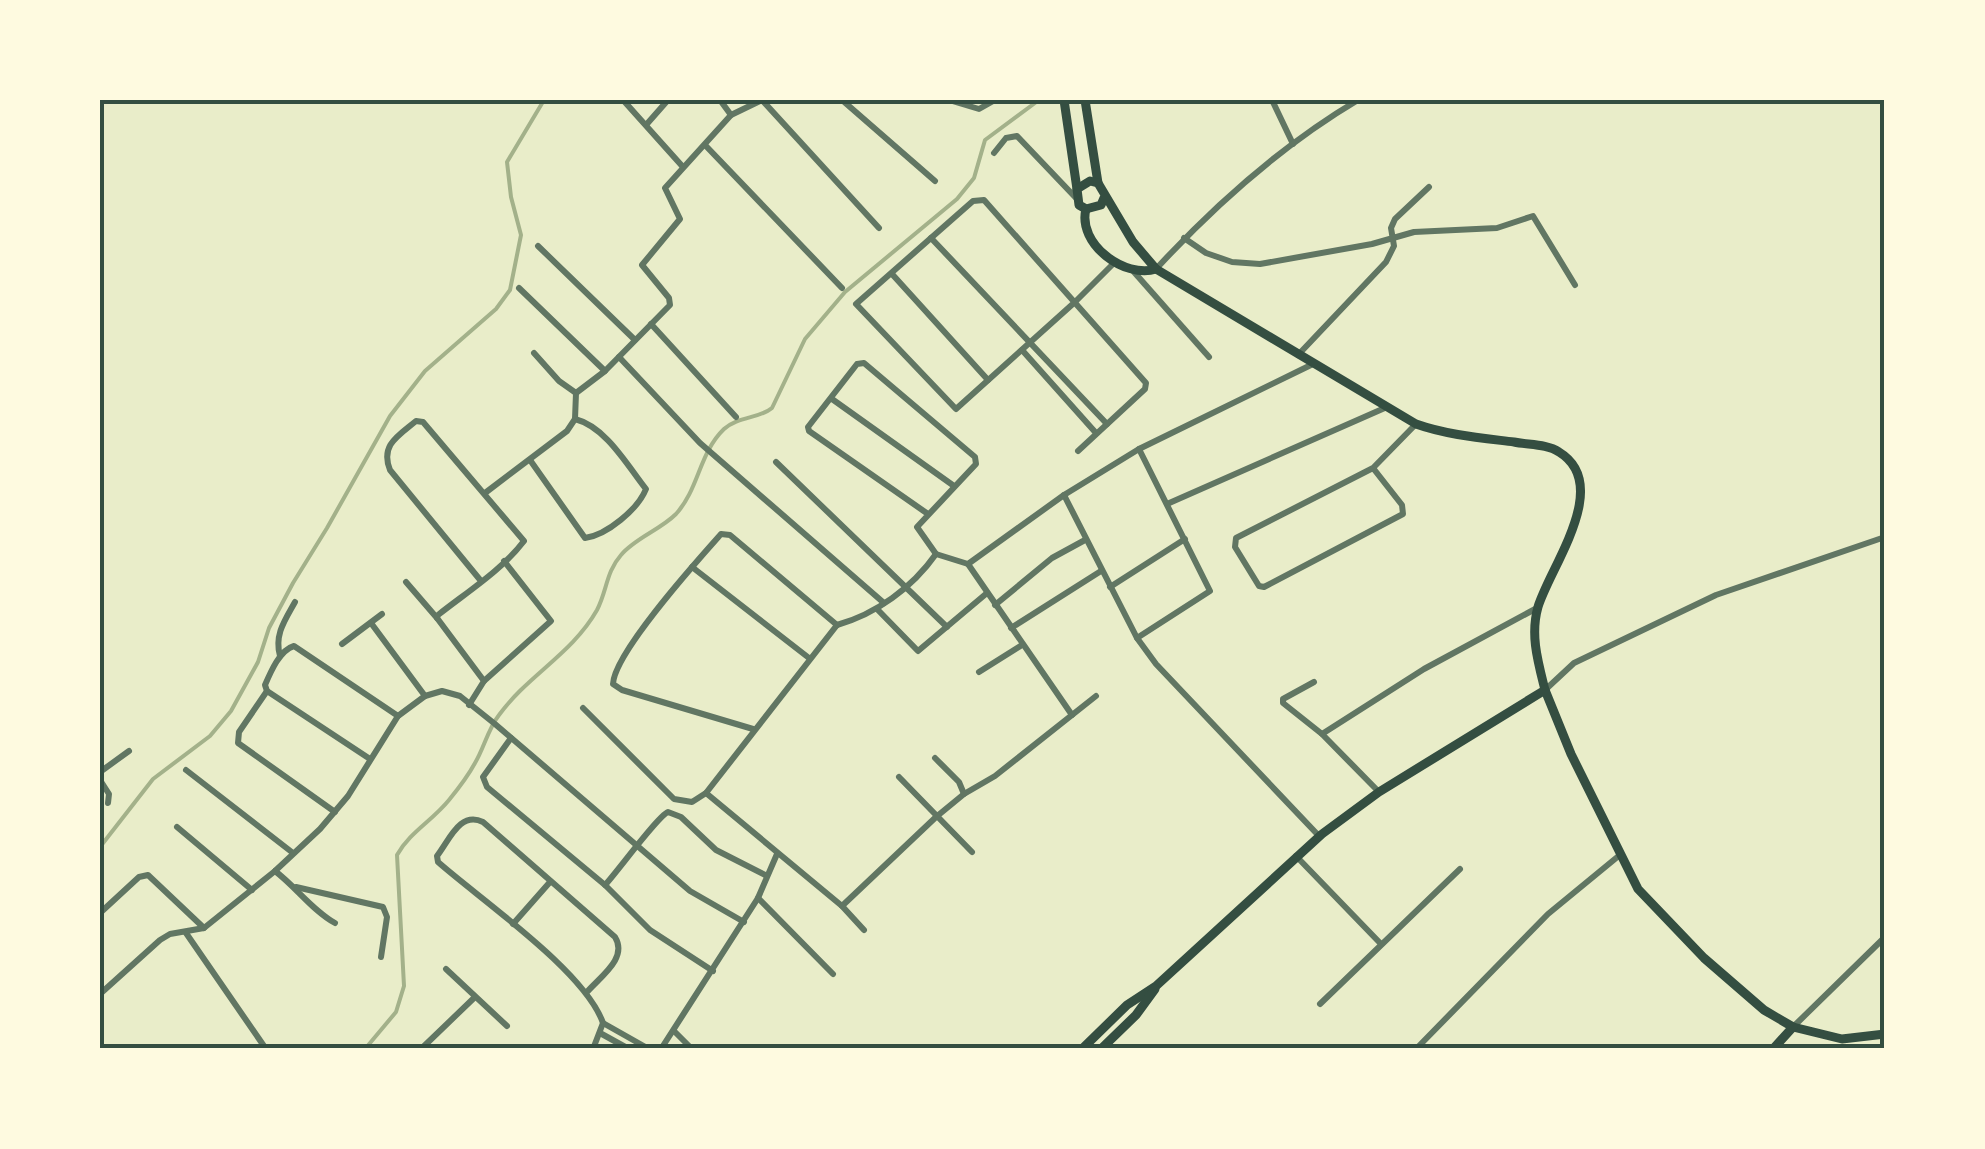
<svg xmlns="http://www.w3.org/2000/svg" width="1985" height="1149" viewBox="0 0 1985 1149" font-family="'Sofia Sans Condensed',sans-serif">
<rect width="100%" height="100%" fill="#e9edc9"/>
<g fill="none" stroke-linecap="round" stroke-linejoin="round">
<g stroke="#a3b18a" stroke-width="4">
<polyline points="100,847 153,779 210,736 231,711 258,662 269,628 293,583 327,528 390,416 425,371 496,309 510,290 521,235 511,197 507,162 544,100"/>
<path d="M 365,1049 L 396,1012 L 404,986 L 397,855 C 410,832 432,821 449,800 C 458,789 468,776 475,763 C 484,748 488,729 499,715 C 528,675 572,654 597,610 C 607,591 606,572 621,555 C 635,538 660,530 676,514 C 699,489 699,453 724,429 C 738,416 759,419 772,408 L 805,339 L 845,292 L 957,199 L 974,178 L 985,140 L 1039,100"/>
</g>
<g stroke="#617663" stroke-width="6">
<polyline points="623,100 683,167"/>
<polyline points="720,100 731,115"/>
<polyline points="762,100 879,228"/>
<polyline points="842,100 935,181"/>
<polyline points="949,100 979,109 995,100"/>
<polyline points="1272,100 1293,144"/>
<polyline points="646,125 668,100"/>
<polyline points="705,145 842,288"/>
<polyline points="994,153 1006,138 1017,136 1076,198"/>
<polyline points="931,238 1107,424"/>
<polyline points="1184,238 1206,253 1232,262 1260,264 1372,244 1414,232 1497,228 1533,216 1575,285"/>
<polyline points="538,246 635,340"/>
<path d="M 1156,269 C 1214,206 1284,144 1358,100"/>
<polyline points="1134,272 1209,357"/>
<polyline points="892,274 988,380"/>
<polyline points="519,288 605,371"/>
<polyline points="651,324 736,417"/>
<polyline points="1022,350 1096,433"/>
<polyline points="534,353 559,381 576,393"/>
<polyline points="1298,355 1386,262 1394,246 1391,228 1395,219 1429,187"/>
<polyline points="619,357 700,443 884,603"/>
<polyline points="832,399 954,486"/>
<polyline points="1078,451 1145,389 1146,383 984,200 973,201 856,304 956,409 1075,302 1115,262"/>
<path d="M 530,460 L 585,538 C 607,535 638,509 646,489 C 627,465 606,427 575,419"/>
<polyline points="776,462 947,627"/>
<polyline points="1373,468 1402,505 1403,514 1264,587 1259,586 1235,547 1236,538 1373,468 1416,424"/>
<polyline points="485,493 567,431 575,419 576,393 605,371 670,305 669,298 642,265 680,219 665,188 731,115 762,100"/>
<polyline points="1064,495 1137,638 1156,664 1319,836"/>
<polyline points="1167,504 1387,407"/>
<polyline points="928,514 809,431 808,427 857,364 864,363 975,457 976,464 917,527 936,554"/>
<polyline points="968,564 1072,715"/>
<polyline points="692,567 809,658"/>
<polyline points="406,582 437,618"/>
<polyline points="1110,587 1185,539"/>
<polyline points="995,605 1052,558 1085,540"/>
<polyline points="877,609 918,651 987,593"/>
<polyline points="371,623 425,696"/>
<polyline points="1011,628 1101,571"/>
<polyline points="1137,638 1210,591 1139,449"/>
<polyline points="342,644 382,614"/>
<path d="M 280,656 C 274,635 285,620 295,602"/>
<polyline points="979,672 1022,645"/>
<polyline points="484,681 551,621 504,561"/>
<polyline points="1314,682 1283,699 1283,703 1322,734"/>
<polyline points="1545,690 1574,663 1716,595 1885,537"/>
<polyline points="267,691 239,732 238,743 335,812"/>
<path d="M 1096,696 L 995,776 L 964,794 L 936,817 L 842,906 L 706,793 L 837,625 C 876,614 912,588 936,554 L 968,564 L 1064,495 L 1139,449 L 1313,364"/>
<path d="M 469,705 L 484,681 L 437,618 L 438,615 C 467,592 502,570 524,541 L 423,422 L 416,421 C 398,436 380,445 390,470 L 481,581"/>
<polyline points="583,708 674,799 692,802 706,793"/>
<path d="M 753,729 L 622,690 L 613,684 C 614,653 697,561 721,534 L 730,535 L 837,625"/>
<polyline points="511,738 483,777 487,787 605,885 650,930 713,971"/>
<polyline points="935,758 959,782 964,794"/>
<path d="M 370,759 L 267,691 L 265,685 C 271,671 280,650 294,646 L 398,716"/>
<polyline points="186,770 293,853"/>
<polyline points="100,772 129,751"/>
<polyline points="899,777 972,852"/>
<polyline points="100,780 109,794 108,803"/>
<polyline points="1379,792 1322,734 1424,669 1537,608"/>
<polyline points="177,827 252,890"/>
<polyline points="1296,856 1381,944"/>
<path d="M 275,871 C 296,887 312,910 335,923"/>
<path d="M 605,885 C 617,872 658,816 668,812 L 681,817 L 716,850 L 767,876"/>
<polyline points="296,887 383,907 387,917 381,957"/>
<polyline points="758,898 833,974"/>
<polyline points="842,906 864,930"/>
<polyline points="100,913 139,877 148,875 204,928"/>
<polyline points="513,924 550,882"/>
<polyline points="186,933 266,1049"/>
<polyline points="446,969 507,1026"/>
<path d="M 587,992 C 601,976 628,958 615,937 L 483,822 C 460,811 450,839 437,856 L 438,862 C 481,900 585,971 603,1023 L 593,1049"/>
<polyline points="100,994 160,940 170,934 204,928 275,871 320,829 348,796 398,716 425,696 442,691 460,696 495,724 690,891 744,922"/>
<polyline points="1320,1004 1460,869"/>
<polyline points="603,1023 649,1049"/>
<polyline points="1794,1026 1885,937"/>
<polyline points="674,1031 692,1049"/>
<polyline points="600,1033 629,1049"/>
<polyline points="206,1049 209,1049"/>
<polyline points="421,1049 475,997"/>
<polyline points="661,1049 758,898 777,854"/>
<polyline points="1416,1049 1548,914 1621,854"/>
</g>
<g stroke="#344e41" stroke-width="9">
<polyline points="1064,100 1077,189"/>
<polyline points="1085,100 1098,183"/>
<path d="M 1104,198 L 1101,205 L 1086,209 L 1079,205 L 1077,189 L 1090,181 L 1098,183 L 1133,242 L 1156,269 L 1416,424 C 1447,435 1482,438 1514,442 C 1529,445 1547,444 1559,452 C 1613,485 1550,567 1538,607 C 1530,635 1538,662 1545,690"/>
<path d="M 1086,209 C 1077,244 1125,279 1156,269"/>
<polyline points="1793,1027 1842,1039 1885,1034"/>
</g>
<g stroke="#344e41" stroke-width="9">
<polyline points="1082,1049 1127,1005 1156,986 1322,834 1379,792 1545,690 1571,754 1638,889 1704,958 1764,1010 1793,1027 1773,1049"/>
<polyline points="1101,1049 1136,1015 1155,989"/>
</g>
</g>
<rect width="1985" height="1149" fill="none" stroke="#fefae0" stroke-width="205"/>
<rect x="102" y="102" width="1780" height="944" fill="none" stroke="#344e41" stroke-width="4"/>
</svg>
